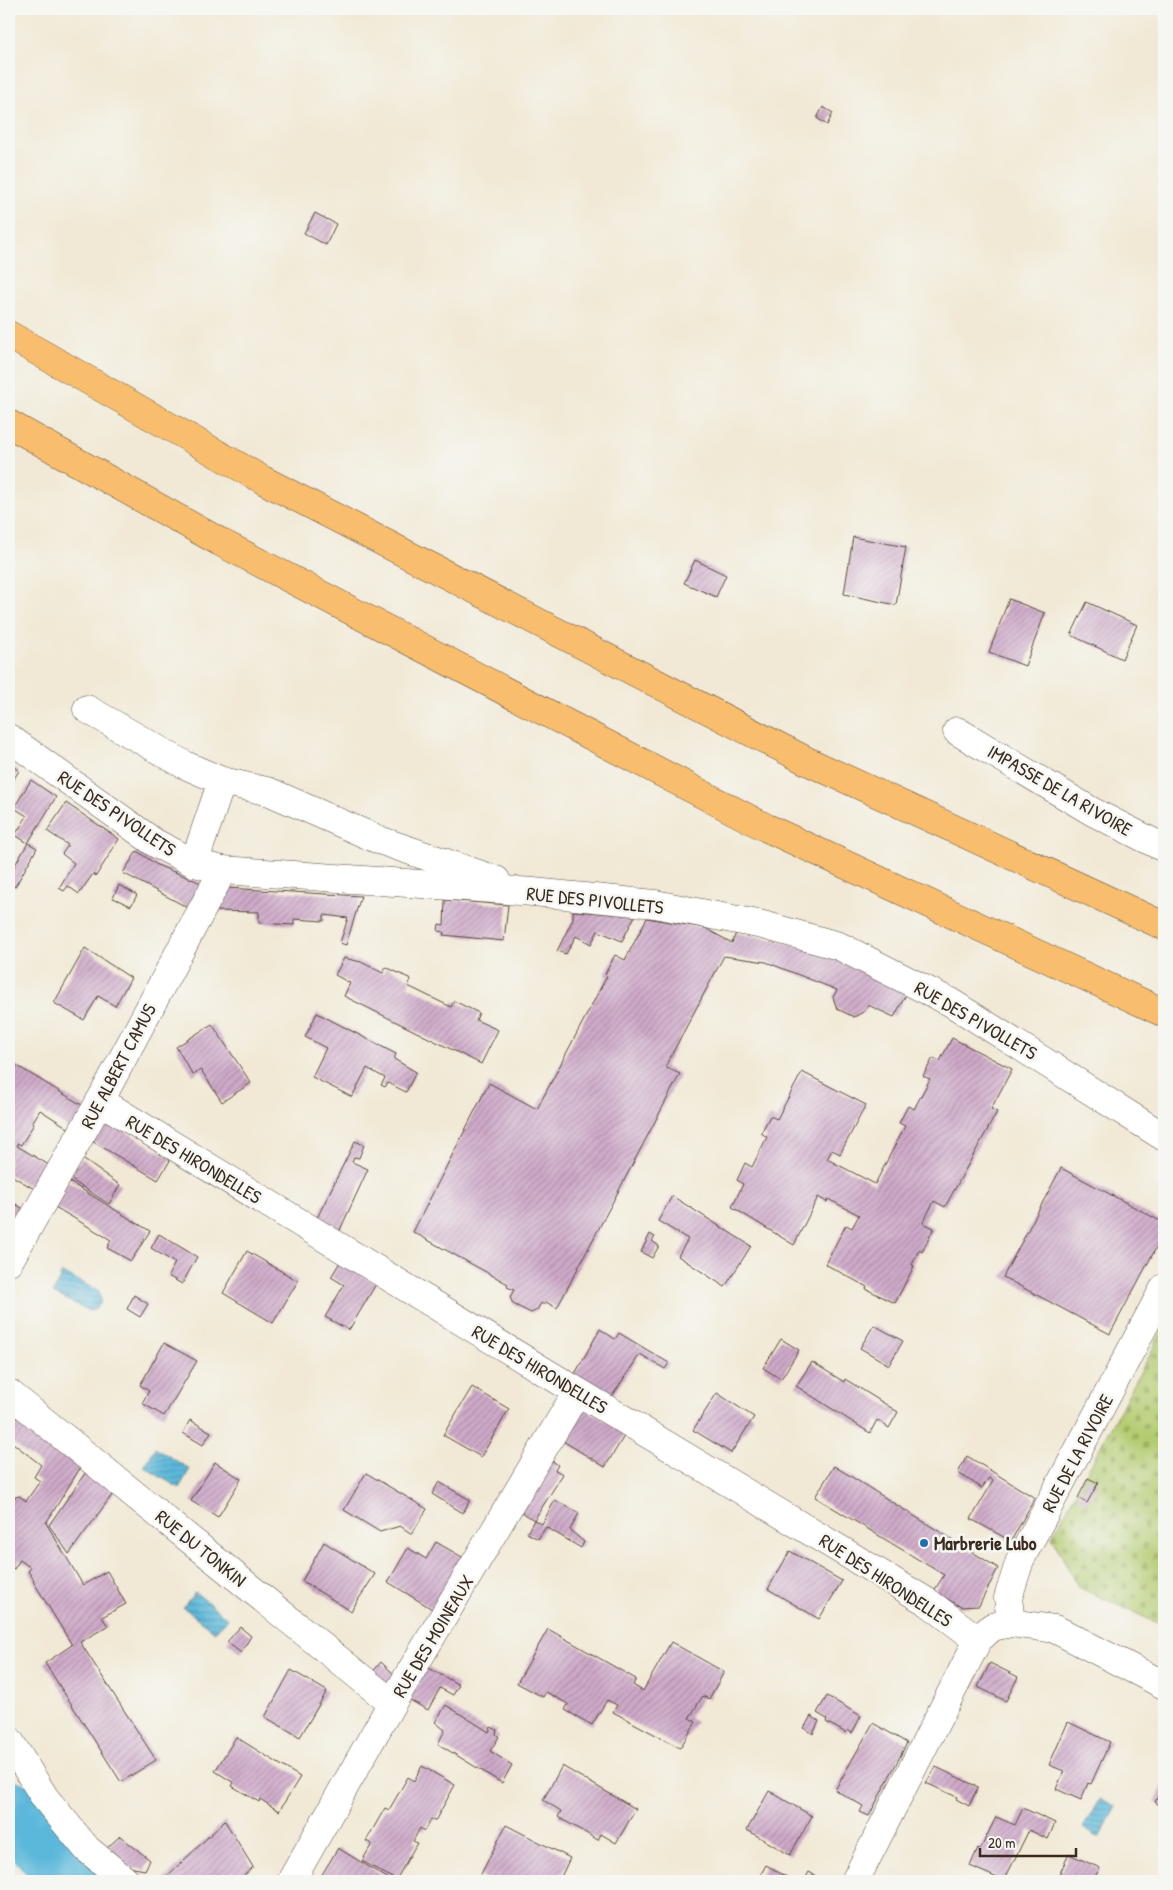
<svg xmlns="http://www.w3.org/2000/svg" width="1173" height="1890" viewBox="0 0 1173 1890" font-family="'Patrick Hand',sans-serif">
<defs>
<pattern id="cemetery-stones" width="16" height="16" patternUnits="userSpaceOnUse" patternTransform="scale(1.25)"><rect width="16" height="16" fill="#b3cc71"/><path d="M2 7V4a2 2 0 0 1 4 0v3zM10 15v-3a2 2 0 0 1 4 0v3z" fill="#9baf61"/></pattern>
<pattern id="water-rules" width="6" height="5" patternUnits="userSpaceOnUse" patternTransform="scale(1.25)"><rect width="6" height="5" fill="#5cb8da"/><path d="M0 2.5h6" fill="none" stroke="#4d96b0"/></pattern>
<pattern id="building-hatch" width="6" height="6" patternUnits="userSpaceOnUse" patternTransform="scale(1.25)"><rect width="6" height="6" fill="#cfaaca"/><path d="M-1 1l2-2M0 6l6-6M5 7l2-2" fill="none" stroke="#a98ba3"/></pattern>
</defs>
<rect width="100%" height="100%" fill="#f6f6f2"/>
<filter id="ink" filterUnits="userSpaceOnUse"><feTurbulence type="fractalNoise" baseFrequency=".02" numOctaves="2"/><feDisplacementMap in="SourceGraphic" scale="10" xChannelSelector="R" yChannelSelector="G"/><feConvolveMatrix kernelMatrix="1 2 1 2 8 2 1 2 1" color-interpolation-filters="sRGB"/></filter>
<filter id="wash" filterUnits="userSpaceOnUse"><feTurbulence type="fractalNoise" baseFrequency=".0096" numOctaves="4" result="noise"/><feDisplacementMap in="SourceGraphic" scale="20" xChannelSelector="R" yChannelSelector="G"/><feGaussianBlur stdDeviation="1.12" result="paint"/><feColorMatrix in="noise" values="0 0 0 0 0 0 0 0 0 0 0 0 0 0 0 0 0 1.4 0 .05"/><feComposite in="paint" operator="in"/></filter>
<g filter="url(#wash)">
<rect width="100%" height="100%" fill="#f1e9d5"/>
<polygon fill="url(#cemetery-stones)" stroke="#777b48" points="1164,1328 1164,1626 1078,1587 1052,1537"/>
<g fill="url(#water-rules)" stroke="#4c717c">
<path d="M 62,1273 L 99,1291 C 101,1306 103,1304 89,1311 L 53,1293 Z"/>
<polygon points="155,1448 190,1469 179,1488 144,1467"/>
<polygon points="195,1592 227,1618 215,1632 183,1607"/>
<polygon points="1100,1798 1116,1807 1099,1838 1083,1828"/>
</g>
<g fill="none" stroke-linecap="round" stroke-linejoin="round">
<polyline stroke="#5cb8da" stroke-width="58" points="9,1808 69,1881"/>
</g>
<g id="blocks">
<g fill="url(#building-hatch)">
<polygon points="823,107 833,113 827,125 817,118"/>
<polygon points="315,213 336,224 326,245 304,233"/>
<polygon points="853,537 906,547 896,605 844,594"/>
<polygon points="695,560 726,575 716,597 684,583"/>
<polygon points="1009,599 1045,613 1025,666 989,652"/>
<polygon points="1087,602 1137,625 1122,659 1071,635"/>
<polygon points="9,763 19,771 9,786"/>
<polygon points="31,780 56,797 28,843 37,848 15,887 9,884 9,875 28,843 15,835 27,816 14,808"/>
<polygon points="66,803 119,839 96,876 93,874 79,894 68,886 64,891 59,888 74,863 62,854 68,845 47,831"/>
<polygon points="137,851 157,865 204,884 194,911 123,873"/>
<polygon points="119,885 137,895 131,906 113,898"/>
<polygon points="227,888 326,894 361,896 346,945 340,943 348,918 324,915 324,921 294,919 294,925 259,923 259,912 214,911"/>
<polygon points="445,900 508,905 504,941 443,935 444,932 438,931 439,924 444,925"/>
<polygon points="573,911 588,912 635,916 622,941 598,931 591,944 576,936 566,954 557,951 573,919"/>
<polygon points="647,918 705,928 732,943 736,933 777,940 828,954 909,989 894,1017 868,1005 865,1011 854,1017 837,1009 833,997 837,990 766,962 724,956 665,1067 680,1074 557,1308 546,1302 544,1305 541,1303 537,1310 531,1313 513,1304 510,1297 514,1290 507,1287 508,1284 413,1232 489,1083 537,1109 607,976 605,974 615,955 625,960"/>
<polygon points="85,948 131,978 115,1006 98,996 84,1020 54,1003"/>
<polygon points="344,958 361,962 383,973 386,967 411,979 408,986 451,1007 454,1001 479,1013 476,1020 498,1030 481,1064 344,996 350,983 335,975"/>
<polygon points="317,1013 396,1054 394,1059 416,1072 406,1092 388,1083 385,1087 381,1085 385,1078 367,1068 352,1097 312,1077 326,1048 305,1037"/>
<polygon points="212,1024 251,1083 222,1102 201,1070 193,1075 176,1047"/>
<polygon points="952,1038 1012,1069 991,1109 997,1112 945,1207 934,1201 923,1223 934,1228 922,1252 919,1250 912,1265 914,1266 895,1303 866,1289 867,1287 825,1264 846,1225 852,1228 859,1215 828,1199 827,1202 818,1197 794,1245 732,1207 743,1184 737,1180 745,1163 752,1167 767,1137 761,1133 770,1116 777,1119 802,1072 866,1105 840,1154 832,1150 827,1159 875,1184 905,1126 899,1123 908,1106 914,1109 930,1079 923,1076 933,1058 940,1061"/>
<polygon points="11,1062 85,1107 73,1131 40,1110 32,1123 34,1124 21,1145 17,1143 17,1146 54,1168 41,1193 9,1174 9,1067"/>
<polygon points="104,1118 171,1159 158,1180 90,1140"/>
<polygon points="355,1141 364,1145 359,1158 354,1157 352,1162 368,1169 339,1232 316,1220"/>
<polygon points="81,1158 120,1185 109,1204 70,1179"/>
<polygon points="1061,1168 1164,1223 1164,1233 1110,1334 1003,1277"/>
<polygon points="68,1181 150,1231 131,1261 107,1248 111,1240 55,1207"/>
<polygon points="672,1196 751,1246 725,1287 678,1256 688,1239 658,1221"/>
<polygon points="9,1200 30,1213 9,1250"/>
<polygon points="159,1234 197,1257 182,1284 168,1276 175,1263 151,1248"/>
<polygon points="650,1234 655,1237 652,1241 659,1246 652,1258 641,1252"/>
<polygon points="247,1251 298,1281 273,1323 223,1293"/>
<polygon points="340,1262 376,1284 349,1330 325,1317 344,1285 331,1277"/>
<polygon points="134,1295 148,1304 140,1317 127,1309"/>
<polygon points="874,1325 903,1341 889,1365 860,1348"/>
<polygon points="600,1329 615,1339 619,1333 669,1363 665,1369 640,1354 609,1401 572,1379"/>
<polygon points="781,1339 799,1350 781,1379 763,1368"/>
<polygon points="164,1343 197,1361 164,1416 142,1403 149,1391 140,1385"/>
<polygon points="812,1362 844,1382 845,1379 898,1412 889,1428 877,1420 870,1433 796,1386"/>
<polygon points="472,1387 509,1409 481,1457 443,1435"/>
<polygon points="717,1393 754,1417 731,1453 693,1430"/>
<polygon points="9,1406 82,1465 46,1523 83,1585 107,1571 126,1604 102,1617 108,1626 80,1642 156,1760 121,1782 45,1663 72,1645 33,1581 34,1580 28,1571 31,1568 20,1560 14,1569 9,1565 9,1499 19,1496 26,1501 40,1481 34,1477 41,1465 9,1440"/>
<polygon points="583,1408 626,1433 605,1467 563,1441"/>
<polygon points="190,1420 211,1432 203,1445 183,1433"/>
<polygon points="967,1456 1035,1498 1011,1541 971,1519 993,1481 989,1478 982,1488 958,1473"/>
<polygon points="551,1460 558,1465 555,1470 563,1474 534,1520 542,1524 555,1500 579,1513 570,1530 584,1542 581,1548 546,1527 538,1539 527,1533 534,1520 520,1511"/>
<polygon points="215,1462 241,1479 218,1517 191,1501"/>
<polygon points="834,1466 998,1568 979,1606 961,1607 934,1591 944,1575 815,1497"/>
<polygon points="88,1469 115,1491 69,1554 49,1525"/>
<polygon points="366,1473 427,1509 412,1534 400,1526 380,1532 344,1510"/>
<polygon points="1088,1478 1098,1483 1087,1503 1078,1498"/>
<polygon points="439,1482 470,1500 463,1513 432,1494"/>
<polygon points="324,1542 375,1574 351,1611 302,1581"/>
<polygon points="436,1542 469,1561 437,1612 388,1582 408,1548 426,1559"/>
<polygon points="790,1551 842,1581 819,1619 768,1589"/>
<polygon points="240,1627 251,1636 241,1653 227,1642"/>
<polygon points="548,1629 636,1679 633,1685 643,1691 671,1642 724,1672 709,1699 703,1696 689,1718 696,1722 680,1748 613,1712 617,1705 607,1700 592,1725 565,1710 568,1704 546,1692 543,1697 517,1683"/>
<polygon points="381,1662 398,1678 389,1691 370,1675"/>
<polygon points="990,1663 1018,1677 1006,1701 978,1687"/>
<polygon points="427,1667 459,1685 453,1695 440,1688 428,1710 408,1699"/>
<polygon points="291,1670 327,1691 300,1737 265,1717"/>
<polygon points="827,1696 861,1716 852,1733 848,1730 846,1733 826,1722 827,1719 817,1713"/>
<polygon points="446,1705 489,1732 491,1727 497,1730 496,1734 499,1737 490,1751 512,1765 502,1783 438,1744 445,1730 435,1722"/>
<polygon points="811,1716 819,1721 813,1734 804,1728"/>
<polygon points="1068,1722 1110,1742 1091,1784 1088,1783 1081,1800 1056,1789 1064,1771 1049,1765"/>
<polygon points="873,1723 907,1743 869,1816 860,1812 863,1806 835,1790"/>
<polygon points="236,1737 300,1777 279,1811 260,1799 259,1802 232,1786 234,1783 215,1771"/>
<polygon points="422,1766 455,1785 435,1821 431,1819 424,1831 420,1828 413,1841 417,1843 396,1880 362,1861 372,1844 366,1841 385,1808 389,1810 408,1777 414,1781"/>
<polygon points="562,1766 636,1809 616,1843 601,1834 598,1840 558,1817 561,1811 543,1800"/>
<polygon points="936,1767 978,1787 969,1806 956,1799 957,1797 926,1783"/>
<polygon points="1164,1784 1164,1808 1155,1802"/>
<polygon points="769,1791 812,1816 790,1855 747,1830"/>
<polygon points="1023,1808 1055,1823 1048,1839 1029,1830 1004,1881 970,1866 978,1848 980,1850 996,1817 1015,1825"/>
<polygon points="225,1821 253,1867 238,1881 162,1881"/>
<polygon points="506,1825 570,1858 559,1881 507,1881 501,1878 499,1881 489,1881 480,1876"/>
<polygon points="120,1836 150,1860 145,1870 128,1867 106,1849"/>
<polygon points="338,1848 392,1881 318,1881"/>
<polygon points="1069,1854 1100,1868 1093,1881 1056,1881"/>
<polygon points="766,1865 794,1881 757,1881"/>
<polygon points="809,1872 825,1881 804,1881"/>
</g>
</g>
</g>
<g filter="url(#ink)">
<use href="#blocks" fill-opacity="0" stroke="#564739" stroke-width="1"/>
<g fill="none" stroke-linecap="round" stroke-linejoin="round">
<defs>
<g id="minor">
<polyline points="87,709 185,765 222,781 270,792 379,840 496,880"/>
<polyline points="957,731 1093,812 1164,848"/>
<polyline points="9,738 155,843 194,863 223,870 533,892 655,904 763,925 839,946 950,1002 1164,1137"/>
<polyline points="194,863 222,781"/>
<polyline points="100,1101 545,1372 929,1603 978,1640"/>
<polyline points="9,1261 100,1101 223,870"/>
<polyline points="9,1393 392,1703"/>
<polyline points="1011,1623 1008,1598 1020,1560 1164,1288"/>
<polyline points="9,1740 45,1798 87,1849 126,1881"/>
<polyline points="291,1881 392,1703 577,1392"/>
<polyline points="855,1881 978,1640 992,1627 1011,1623 1055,1629 1164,1685"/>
</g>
<g id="highway">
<polyline points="9,335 263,480 807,761 1164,926"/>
<polyline points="9,424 220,542 767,828 1164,1013"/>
</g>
</defs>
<use href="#minor" stroke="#564739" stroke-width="29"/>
<use href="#highway" stroke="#564739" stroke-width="29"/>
<use href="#minor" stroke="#fff" stroke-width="28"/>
<use href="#highway" stroke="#f9be6d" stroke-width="28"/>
</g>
</g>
<circle fill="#1f6fb2" stroke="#f6f6f2" stroke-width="2" cx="924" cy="1543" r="5"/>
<g text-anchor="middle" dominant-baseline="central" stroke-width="5" stroke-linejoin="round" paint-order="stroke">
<g font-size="19" fill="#3b2a1e" stroke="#f6f6f2">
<text transform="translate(1060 790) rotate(30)">IMPASSE DE LA RIVOIRE</text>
<text transform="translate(117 813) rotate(34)">RUE DES PIVOLLETS</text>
<text transform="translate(595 900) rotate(6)">RUE DES PIVOLLETS</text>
<text transform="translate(976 1020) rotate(30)">RUE DES PIVOLLETS</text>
<text transform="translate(118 1066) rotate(-62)">RUE ALBERT CAMUS</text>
<text transform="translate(194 1159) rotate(31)">RUE DES HIRONDELLES</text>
<text transform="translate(540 1369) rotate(31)">RUE DES HIRONDELLES</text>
<text transform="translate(1077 1453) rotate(-62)">RUE DE LA RIVOIRE</text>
<text transform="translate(201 1548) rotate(39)">RUE DU TONKIN</text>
<text transform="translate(886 1580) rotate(33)">RUE DES HIRONDELLES</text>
<text transform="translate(433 1636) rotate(-59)">RUE DES MOINEAUX</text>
</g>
<g font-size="19" font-weight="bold" fill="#3b2a1e" stroke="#f6f6f2" text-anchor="start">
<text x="934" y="1543">Marbrerie Lubo</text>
</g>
</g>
<rect width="1173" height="1890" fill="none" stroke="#f6f6f2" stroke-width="30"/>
<path d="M980 1848v8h96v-8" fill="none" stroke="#3b2a1e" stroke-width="2.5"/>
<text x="988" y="1848" font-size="15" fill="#3b2a1e" stroke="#f6f6f2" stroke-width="4" paint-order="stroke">20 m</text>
</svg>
